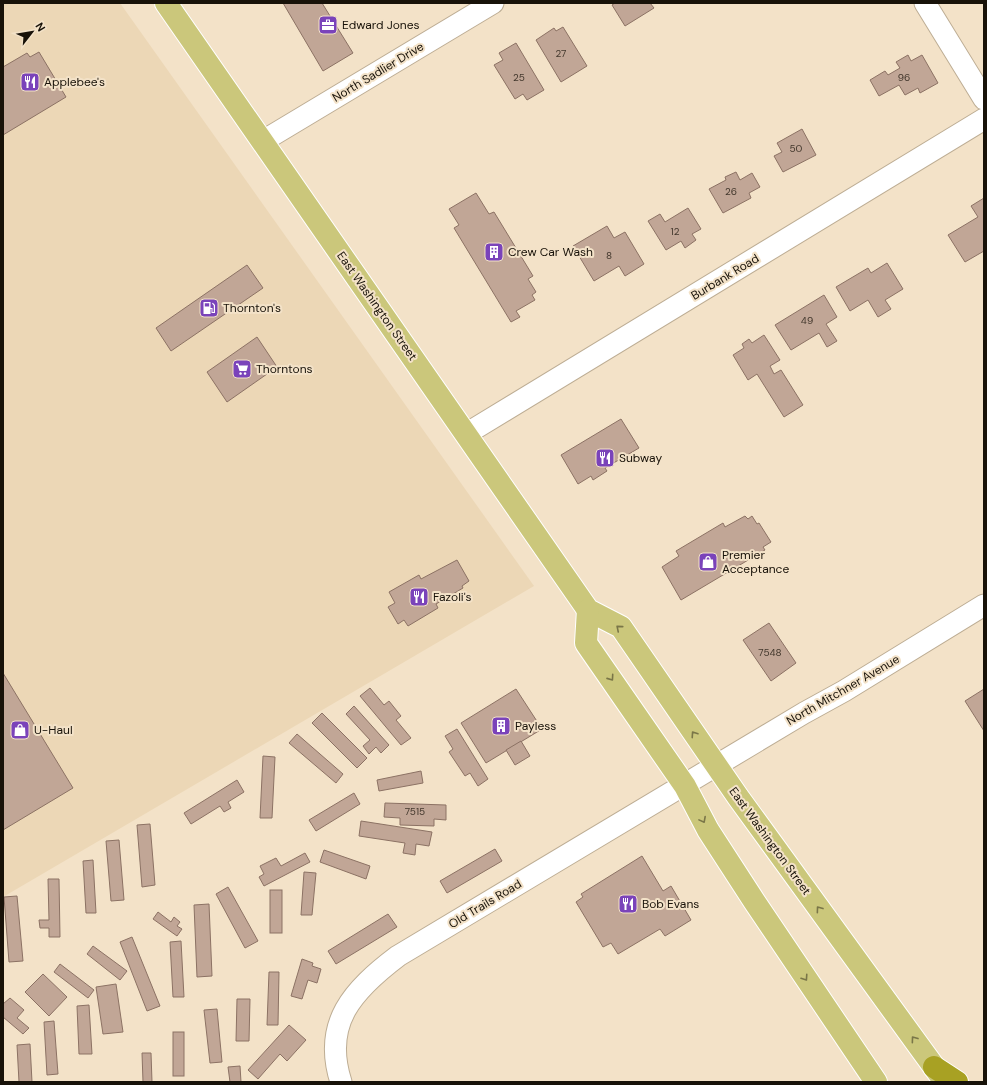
<svg xmlns="http://www.w3.org/2000/svg" width="987" height="1085" viewBox="0 0 987 1085" font-family="'DM Sans',sans-serif">
<rect width="100%" height="100%" fill="#f3e2c8"/>
<polygon fill="#ecd7b6" points="3,3 120,3 534,586 3,897"/>
<g fill="#c1a696" stroke="#8c7264">
<polygon points="283,3 322,3 353,53 323,71"/>
<polygon points="615,3 650,3 654,8 625,26 612,5"/>
<polygon points="563,27 587,66 561,82 536,40 554,28 556,31"/>
<polygon points="516,43 544,90 527,100 523,94 515,99 494,65 503,60 499,53"/>
<polygon points="39,52 66,97 3,135 3,67 27,53 30,57"/>
<polygon points="908,55 911,61 922,55 938,83 920,93 918,88 905,95 899,85 879,96 870,80 885,71 888,75 900,68 896,62"/>
<polygon points="802,129 816,155 783,172 774,156 782,152 777,143"/>
<polygon points="736,172 740,180 752,173 760,187 749,193 751,198 723,213 709,189 726,180 725,177"/>
<polygon points="476,193 489,214 494,212 533,276 528,279 536,292 532,295 535,300 516,311 520,317 511,322 454,228 459,225 449,209"/>
<polygon points="984,198 984,251 965,262 948,235 978,217 971,206"/>
<polygon points="688,208 701,229 692,234 696,240 685,248 681,241 666,250 648,221 660,214 665,222"/>
<polygon points="607,226 614,238 625,232 644,264 625,276 619,266 594,281 573,246"/>
<polygon points="887,263 903,289 885,300 891,309 878,317 868,300 850,311 836,287 868,268 871,273"/>
<polygon points="247,265 263,288 171,351 156,328"/>
<polygon points="824,295 837,317 826,324 837,341 827,347 819,333 791,350 775,325"/>
<polygon points="764,335 780,360 770,366 774,374 781,370 803,405 784,417 757,374 748,380 733,355 744,348 742,344 749,339 752,343"/>
<polygon points="257,337 277,367 227,402 207,372"/>
<polygon points="621,419 639,448 605,468 607,471 593,480 591,476 578,484 561,455"/>
<polygon points="745,516 748,519 752,516 757,524 759,523 771,542 763,547 765,550 681,600 662,567 679,556 676,551 723,523 725,527"/>
<polygon points="457,560 469,581 462,586 463,588 436,604 438,608 408,626 404,620 398,624 388,607 395,603 389,592 419,575 421,579"/>
<polygon points="769,623 796,663 771,681 743,640"/>
<polygon points="3,673 73,788 3,830"/>
<polygon points="370,688 384,705 389,701 401,716 396,720 411,738 401,745 360,696"/>
<polygon points="516,689 542,729 486,763 461,723"/>
<polygon points="984,689 984,731 965,701"/>
<polygon points="354,706 389,745 381,753 376,747 369,754 363,746 370,740 346,714"/>
<polygon points="322,713 367,758 357,768 312,723"/>
<polygon points="457,729 488,779 478,786 470,773 465,776 449,752 453,749 445,736"/>
<polygon points="297,734 343,774 336,783 289,743"/>
<polygon points="521,741 530,756 515,765 506,750"/>
<polygon points="263,756 275,757 272,818 260,818"/>
<polygon points="421,771 423,783 379,791 377,780"/>
<polygon points="237,780 244,792 228,802 231,808 224,812 220,806 191,824 184,813"/>
<polygon points="354,793 360,804 316,831 309,820"/>
<polygon points="385,803 446,805 446,820 434,819 434,826 400,825 400,818 384,817"/>
<polygon points="361,821 432,832 429,846 416,844 415,855 403,853 405,843 359,836"/>
<polygon points="150,824 155,885 142,887 137,825"/>
<polygon points="119,840 124,900 111,901 106,841"/>
<polygon points="495,849 502,861 447,893 440,881"/>
<polygon points="324,850 370,866 366,879 320,862"/>
<polygon points="305,853 310,862 264,886 259,877 264,874 260,866 276,858 281,866"/>
<polygon points="642,856 663,891 671,886 691,920 665,936 660,929 618,954 611,943 603,947 576,902 583,897 581,894"/>
<polygon points="93,860 96,913 86,913 83,861"/>
<polygon points="304,872 316,873 312,915 301,915"/>
<polygon points="48,879 59,879 60,937 49,937 49,928 40,928 39,920 49,920"/>
<polygon points="228,887 258,941 245,948 216,894"/>
<rect x="270" y="890" width="12" height="43"/>
<polygon points="17,896 23,961 9,962 4,897"/>
<polygon points="209,904 212,976 197,977 194,905"/>
<polygon points="158,912 171,922 174,917 180,922 177,926 182,929 177,936 153,919"/>
<polygon points="388,914 397,927 336,964 328,951"/>
<polygon points="132,937 160,1006 147,1011 120,942"/>
<polygon points="181,941 184,997 173,997 170,942"/>
<polygon points="93,946 127,971 120,980 87,954"/>
<polygon points="302,959 313,963 312,966 321,969 317,983 308,980 302,999 291,996"/>
<polygon points="60,964 94,990 88,998 54,972"/>
<polygon points="269,972 279,972 278,1025 267,1025"/>
<polygon points="43,974 67,997 49,1016 25,992"/>
<polygon points="116,984 123,1032 103,1034 96,987"/>
<polygon points="10,998 24,1010 17,1018 29,1028 23,1034 3,1017 3,1004"/>
<polygon points="237,999 250,999 249,1041 236,1041"/>
<polygon points="89,1005 92,1054 79,1054 77,1006"/>
<polygon points="217,1009 222,1062 210,1063 204,1010"/>
<polygon points="54,1021 58,1074 47,1075 44,1022"/>
<polygon points="289,1025 306,1040 287,1061 280,1054 258,1079 248,1070"/>
<rect x="173" y="1032" width="11" height="44"/>
<polygon points="30,1044 32,1082 19,1082 17,1045"/>
<polygon points="142,1053 151,1053 152,1082 143,1082"/>
<polygon points="240,1066 241,1082 230,1082 228,1067"/>
</g>
<g fill="none" stroke-linecap="round" stroke-linejoin="round">
<defs>
<g id="minor">
<polyline points="925,3 984,99"/>
<polyline points="263,141 493,3"/>
<polyline points="466,434 984,119"/>
<path d="M 341,1082 C 322,1023 353,990 398,956 L 804,713 L 844,691 L 984,605"/>
</g>
<g id="major">
<polyline points="166,3 588,610 621,627 738,797 945,1082"/>
<polyline points="588,610 586,643 588,646 685,786 708,830 754,901 876,1082"/>
</g>
<polyline id="highway" points="934,1067 957,1082"/>
</defs>
<use href="#minor" stroke="#bdad94" stroke-width="23"/>
<use href="#major" stroke="#fff" stroke-width="24"/>
<use href="#highway" stroke="#fff" stroke-width="24"/>
<use href="#minor" stroke="#fff" stroke-width="21"/>
<use href="#major" stroke="#cbc77b" stroke-width="22"/>
<use href="#highway" stroke="#a8a123" stroke-width="22"/>
</g>
<defs><path id="oneway-chevron" d="M-2-3.5L2.5 0L-2 3.5" fill="none" stroke-width="1.6" stroke-linecap="round" stroke-linejoin="round"/></defs>
<g stroke="#7a7648">
<use href="#oneway-chevron" transform="translate(619 628) rotate(-140)"/>
<use href="#oneway-chevron" transform="translate(611 678) rotate(55)"/>
<use href="#oneway-chevron" transform="translate(694 734) rotate(-124)"/>
<use href="#oneway-chevron" transform="translate(703 820) rotate(62)"/>
<use href="#oneway-chevron" transform="translate(819 909) rotate(-126)"/>
<use href="#oneway-chevron" transform="translate(805 978) rotate(56)"/>
<use href="#oneway-chevron" transform="translate(914 1039) rotate(-126)"/>
</g>
<defs>
<symbol id="office-square" viewBox="-11 -11 22 22"><rect x="-9" y="-9" width="18" height="18" rx="4" fill="#7a43ba" stroke="#f3e2c8"/><path d="M-6-3h4V-5.5h4V-3h4V5H-6ZM-1-4.5V-3h2v-1.5ZM-6 0V1H6V0Z" fill="#fff"/></symbol>
<symbol id="restaurant-square" viewBox="-11 -11 22 22"><rect x="-9" y="-9" width="18" height="18" rx="4" fill="#7a43ba" stroke="#f3e2c8"/><path d="M-5-6h1v4h1v-4h1v4h1v-4h1v5L-1.5 .5V6h-2V.5L-5-1ZM5-6V6H3V1.5H1.5Q1.5-4 5-6Z" fill="#fff"/></symbol>
<symbol id="building-square" viewBox="-11 -11 22 22"><rect x="-9" y="-9" width="18" height="18" rx="4" fill="#7a43ba" stroke="#f3e2c8"/><path d="M-4-6H4V6H1V3H-1V6H-4ZM-2.5-4.3h1.7v1.8h-1.7ZM.8-4.3h1.7v1.8H.8ZM-2.5-1h1.7V.8h-1.7ZM.8-1h1.7V.8H.8Z" fill="#fff"/></symbol>
<symbol id="fuel-square" viewBox="-11 -11 22 22"><rect x="-9" y="-9" width="18" height="18" rx="4" fill="#7a43ba" stroke="#f3e2c8"/><path d="M-5.5-6h7V0h2V4h1.3V-2.5L3-4.5l.8-.8L6-3V5H2.5V1h-1V6h-7ZM-4.2-4.7v3.2H.2V-4.7Z" fill="#fff"/></symbol>
<symbol id="supermarket-square" viewBox="-11 -11 22 22"><rect x="-9" y="-9" width="18" height="18" rx="4" fill="#7a43ba" stroke="#f3e2c8"/><path d="M-6-5.5h2.5l.6 2H6L4.5 2H-2.5L-4.4-4H-6ZM-1.5 3.2a1.3 1.3 0 1 0 .1 0ZM3 3.2a1.3 1.3 0 1 0 .1 0Z" fill="#fff"/></symbol>
<symbol id="shop-square" viewBox="-11 -11 22 22"><rect x="-9" y="-9" width="18" height="18" rx="4" fill="#7a43ba" stroke="#f3e2c8"/><path d="M-5-2.5h2.3a2.7 3.5 0 0 1 5.4 0H5L5.5 6h-11ZM-1.5-2.5h3a1.5 2.3 0 0 0-3 0Z" fill="#fff"/></symbol>
</defs>
<g fill-rule="evenodd">
<use href="#office-square" x="317" y="14" width="22" height="22"/>
<use href="#restaurant-square" x="19" y="71" width="22" height="22"/>
<use href="#building-square" x="483" y="241" width="22" height="22"/>
<use href="#fuel-square" x="198" y="297" width="22" height="22"/>
<use href="#supermarket-square" x="231" y="358" width="22" height="22"/>
<use href="#restaurant-square" x="594" y="447" width="22" height="22"/>
<use href="#shop-square" x="697" y="551" width="22" height="22"/>
<use href="#restaurant-square" x="408" y="586" width="22" height="22"/>
<use href="#building-square" x="490" y="715" width="22" height="22"/>
<use href="#shop-square" x="9" y="719" width="22" height="22"/>
<use href="#restaurant-square" x="617" y="893" width="22" height="22"/>
</g>
<g text-anchor="middle" dominant-baseline="central" stroke-width="4" stroke-linejoin="round" paint-order="stroke">
<g font-size="10" fill="#42372c">
<text x="561" y="53">27</text>
<text x="519" y="77">25</text>
<text x="904" y="77">96</text>
<text x="796" y="148">50</text>
<text x="731" y="191">26</text>
<text x="675" y="231">12</text>
<text x="609" y="255">8</text>
<text x="807" y="320">49</text>
<text x="770" y="652">7548</text>
<text x="415" y="811">7515</text>
</g>
<g font-size="12" fill="#181209" stroke="#f3e2c8" text-anchor="start">
<text x="342" y="25">Edward Jones</text>
<text x="44" y="82">Applebee's</text>
<text x="508" y="252">Crew Car Wash</text>
<text x="223" y="308">Thornton's</text>
<text x="256" y="369">Thorntons</text>
<text x="619" y="458">Subway</text>
<text x="722" y="555">Premier<tspan x="722" dy="14">Acceptance</tspan></text>
<text x="433" y="597">Fazoli's</text>
<text x="515" y="726">Payless</text>
<text x="34" y="730">U-Haul</text>
<text x="642" y="904">Bob Evans</text>
</g>
<g font-size="12" fill="#181209" stroke="#f3e2c8">
<text transform="translate(378 72) rotate(-31)">North Sadlier Drive</text>
<text transform="translate(725 277) rotate(-31)">Burbank Road</text>
<text transform="translate(377 306) rotate(55)">East Washington Street</text>
<text transform="translate(843 690) rotate(-30)">North Mitchner Avenue</text>
<text transform="translate(770 841) rotate(54)">East Washington Street</text>
<text transform="translate(485 904) rotate(-31)">Old Trails Road</text>
</g>
</g>
<rect width="987" height="1085" fill="none" stroke="#181209" stroke-width="8"/>
<g transform="translate(32 32) rotate(59)" stroke="#f3e2c8" stroke-width="3" paint-order="stroke">
<path d="M0-3L7 15L0 10L-7 15Z" fill="#181209"/>
<text y="-6" font-size="11" font-weight="bold" text-anchor="middle" fill="#181209">N</text>
</g>
</svg>
